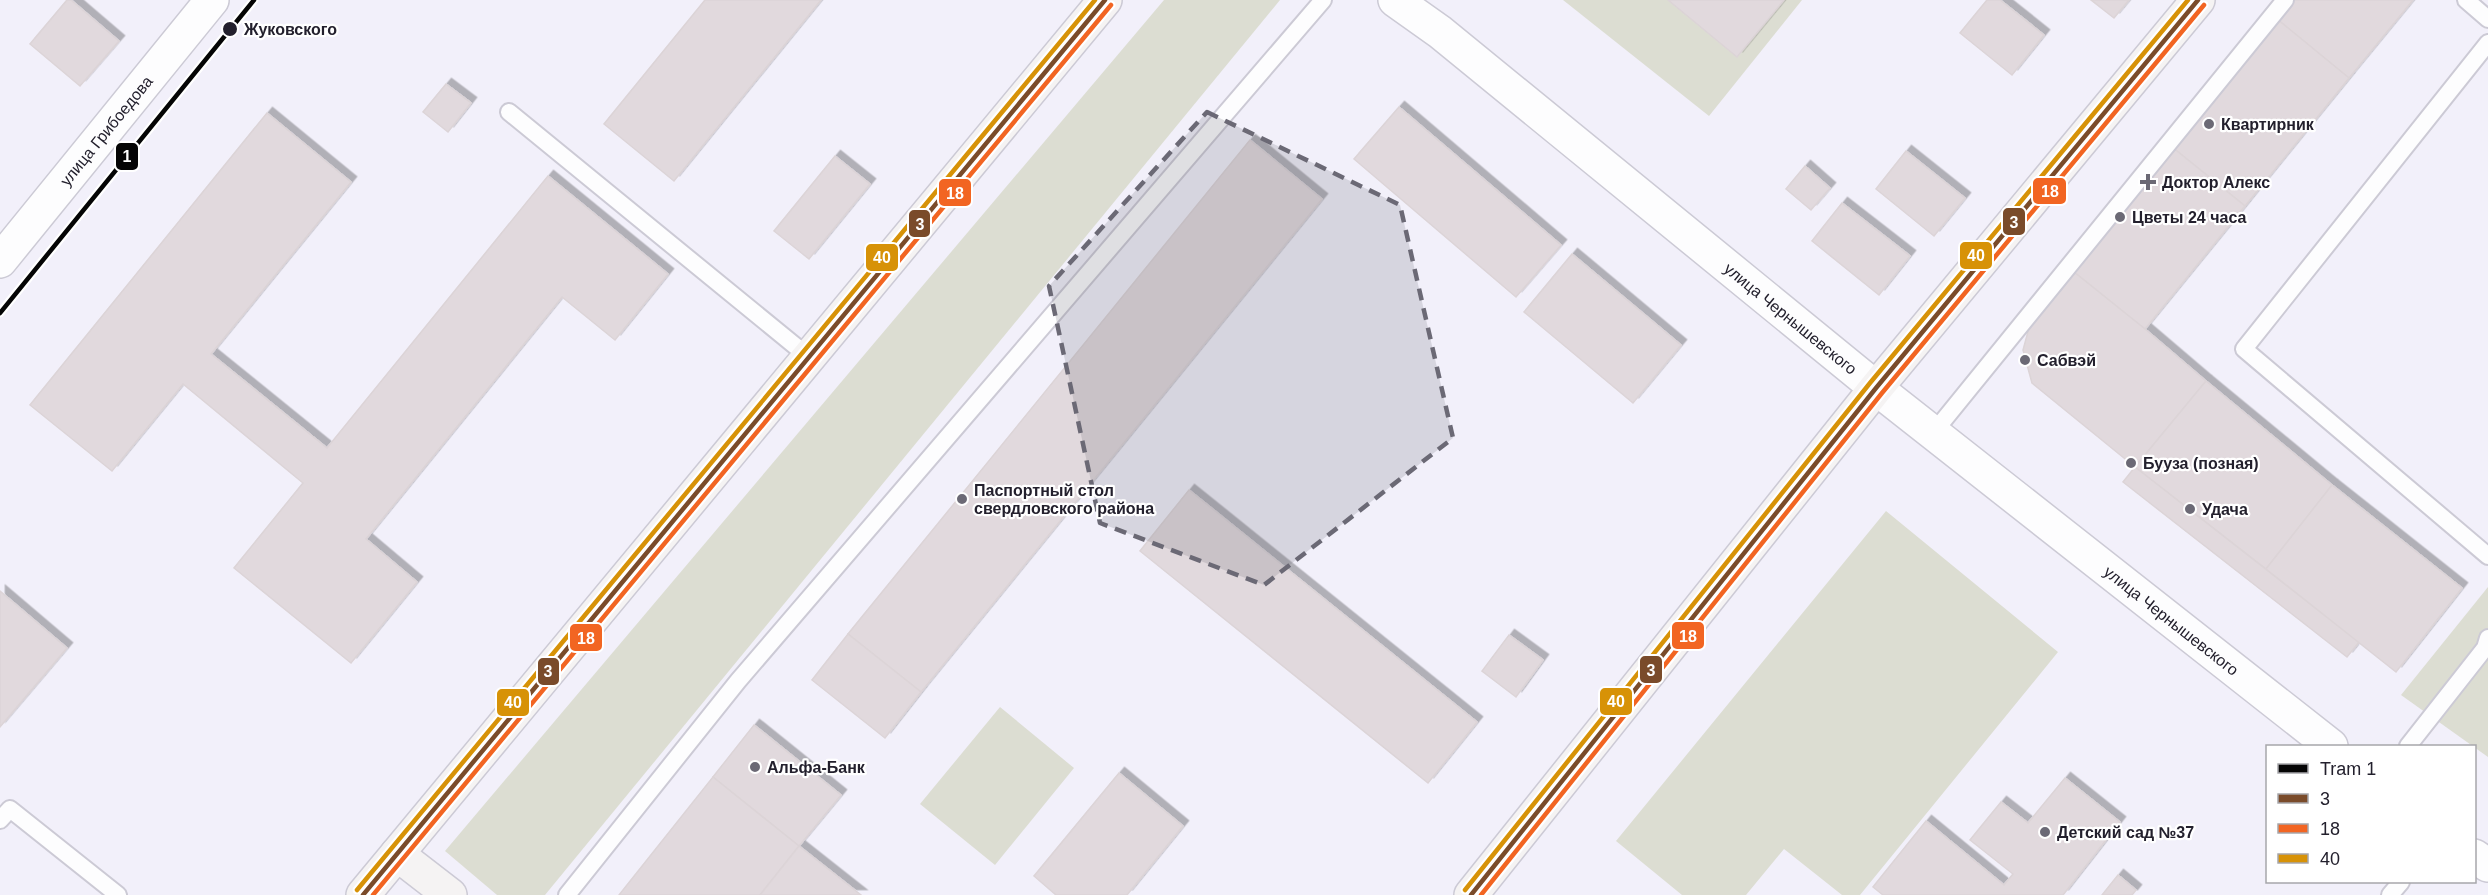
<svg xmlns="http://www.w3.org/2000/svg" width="2488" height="895" viewBox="0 0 2488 895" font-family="Arial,sans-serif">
<defs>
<filter id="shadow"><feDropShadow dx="5.5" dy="-5.5" stdDeviation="0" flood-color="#0004"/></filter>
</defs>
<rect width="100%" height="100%" fill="#f2f0fa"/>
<g fill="#dcddd2">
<polygon points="1164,0 1280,0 545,895 497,895 445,851"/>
<polygon points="1563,0 1802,0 1709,116"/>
<polygon points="1886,511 2058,652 1860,895 1842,895 1784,849 1746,895 1682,895 1616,841"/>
<polygon points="2488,587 2488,757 2401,695"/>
<polygon points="1000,707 1074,768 995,865 920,804"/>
</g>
<g fill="#e1d9dd" stroke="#dcd4d7" stroke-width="1.5" filter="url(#shadow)">
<polygon points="67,0 71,0 119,41 80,86 30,44"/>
<polygon points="705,0 821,0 674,181 604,124"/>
<polygon points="1668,0 1784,0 1737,57"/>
<polygon points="1987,0 2000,0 2044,35 2012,75 1960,33"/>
<polygon points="2091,0 2129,0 2114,18"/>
<polygon points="2293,0 2413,0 2349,78 2277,19"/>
<polygon points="2277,19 2349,78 2245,206 2172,147"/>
<polygon points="446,84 471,103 448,132 423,112"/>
<polygon points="1399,107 1561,245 1516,297 1354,159"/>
<polygon points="267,113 351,182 211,354 327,448 548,176 668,274 615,340 562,297 366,539 417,582 351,663 234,568 303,483 183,384 112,471 30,405"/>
<polygon points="1250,140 1322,199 921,692 848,634"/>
<polygon points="2172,147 2245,206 2145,329 2074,272"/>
<polygon points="1906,151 1965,198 1934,236 1876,189"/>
<polygon points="835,156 870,184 809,259 774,231"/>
<polygon points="1805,166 1830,188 1811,210 1786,189"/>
<polygon points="1842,203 1910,256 1879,295 1812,241"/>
<polygon points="1572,254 1681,345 1633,403 1524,312"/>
<polygon points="2074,272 2145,329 2206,381 2135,467 2032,383 2023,350 2032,317"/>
<polygon points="2206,381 2332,485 2266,569 2135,467"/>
<polygon points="2135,467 2359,642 2347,657 2123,482"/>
<polygon points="2332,485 2462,588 2396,672 2266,569"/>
<polygon points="1189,490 1477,722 1428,783 1140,551"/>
<polygon points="0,591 67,648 0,727"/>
<polygon points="848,634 921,692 885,738 812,680"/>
<polygon points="1509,635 1543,660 1516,697 1482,671"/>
<polygon points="754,725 841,795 799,846 713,777"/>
<polygon points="1119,773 1183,826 1127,895 1056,895 1034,876"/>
<polygon points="713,777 799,846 760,895 619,895"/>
<polygon points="2065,778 2120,822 2063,895 1883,895 1873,887 1926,821 2004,885 2013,874 1970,840 2001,802 2028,823"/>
<polygon points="799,846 837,876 861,895 760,895"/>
<polygon points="2118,875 2136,890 2132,895 2102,895"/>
</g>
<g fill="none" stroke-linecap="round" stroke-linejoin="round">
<defs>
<g id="service">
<polyline points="2466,0 2488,19"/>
<polyline points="2488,43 2244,349 2488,556"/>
<polyline points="509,112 810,358"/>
<polyline points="1934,432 2285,0"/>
<polyline points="2408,746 2485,648 2488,638"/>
<polyline points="0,820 10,809 118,895"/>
<polyline points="567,895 738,681 1323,0"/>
<polyline points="2390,895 2401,882"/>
</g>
<g id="minor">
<path id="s1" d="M 1395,0 L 1440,32 L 1876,388 L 2331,746"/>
<path id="s2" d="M 0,261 L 212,0"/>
<polyline points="2474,856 2488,865"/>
</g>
<g id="secondary">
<polyline points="397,854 450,895"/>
<polyline points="363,895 1105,0"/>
<polyline points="1471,895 1876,388 2198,0"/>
</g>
</defs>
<use href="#service" stroke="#cccad5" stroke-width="20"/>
<use href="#minor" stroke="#cccad5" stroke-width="36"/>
<use href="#secondary" stroke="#cccad5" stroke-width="36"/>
<use href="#service" stroke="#fdfdfe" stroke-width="16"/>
<use href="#minor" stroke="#fdfdfe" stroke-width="33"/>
<use href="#secondary" stroke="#f5f3f3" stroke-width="33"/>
<defs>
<g id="bus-1">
<polyline points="363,895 1105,0"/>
<polyline points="1471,895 1876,388 2198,0"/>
</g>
<g id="bus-2">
<polyline points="373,895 1111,5"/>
<polyline points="1481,895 1882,393 2204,5"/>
</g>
<g id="bus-3">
<polyline points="357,890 1095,0"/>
<polyline points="1465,890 1870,383 2188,0"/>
</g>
</defs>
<use href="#bus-1" stroke="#fff" stroke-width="9"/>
<use href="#bus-2" stroke="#fff" stroke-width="9"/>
<use href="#bus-3" stroke="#fff" stroke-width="9"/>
<use href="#bus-1" stroke="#7a4b2a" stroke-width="4.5"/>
<use href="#bus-2" stroke="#f26522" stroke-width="4.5"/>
<use href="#bus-3" stroke="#d79207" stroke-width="4.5"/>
<defs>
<polyline id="tram-1" points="0,313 254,0"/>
</defs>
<use href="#tram-1" stroke="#fff" stroke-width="9"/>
<use href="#tram-1" stroke="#050505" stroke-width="4.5"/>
</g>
<path fill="#6b6975" fill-opacity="0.2" stroke="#6b6975" stroke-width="4.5" stroke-dasharray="12 8" stroke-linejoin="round" d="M 1207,112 L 1400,205 L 1453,438 L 1264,585 L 1100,523 L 1049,286 Z"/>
<circle fill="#23202d" stroke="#fff" stroke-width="2" cx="230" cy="29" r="8"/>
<g fill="#6b6975" stroke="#fff" stroke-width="2">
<circle cx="2209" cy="124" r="6"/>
<path d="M2145 173h6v6h6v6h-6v6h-6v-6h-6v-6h6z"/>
<circle cx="2120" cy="217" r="6"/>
<circle cx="2025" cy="360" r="6"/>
<circle cx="2131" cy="463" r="6"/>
<circle cx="962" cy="499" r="6"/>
<circle cx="2190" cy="509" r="6"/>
<circle cx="755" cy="767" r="6"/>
<circle cx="2045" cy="832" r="6"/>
</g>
<g text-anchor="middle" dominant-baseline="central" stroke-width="4.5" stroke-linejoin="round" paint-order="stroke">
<g font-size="16" font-weight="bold" fill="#23202d" stroke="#fff" text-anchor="start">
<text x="244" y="29">Жуковского</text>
</g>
<g font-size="16" font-weight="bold" fill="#23202d" stroke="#fff" text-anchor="start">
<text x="2221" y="124">Квартирник</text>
<text x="2162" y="182">Доктор Алекс</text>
<text x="2132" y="217">Цветы 24 часа</text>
<text x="2037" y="360">Сабвэй</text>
<text x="2143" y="463">Бууза (позная)</text>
<text x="974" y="490">Паспортный стол<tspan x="974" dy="18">свердловского района</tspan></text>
<text x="2202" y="509">Удача</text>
<text x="767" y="767">Альфа-Банк</text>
<text x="2057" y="832">Детский сад №37</text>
</g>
<g font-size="16" fill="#23202d" stroke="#fff">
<text stroke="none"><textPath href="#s2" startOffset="168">улица Грибоедова</textPath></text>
<text stroke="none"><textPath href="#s1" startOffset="508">улица Чернышевского</textPath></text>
<text stroke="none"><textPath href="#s1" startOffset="994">улица Чернышевского</textPath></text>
</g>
</g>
<g stroke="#fff" stroke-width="2">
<rect x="115" y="142" width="24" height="29" rx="6" fill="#050505"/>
<rect x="2032" y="177" width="35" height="28" rx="6" fill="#f26522"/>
<rect x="938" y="178" width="34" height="29" rx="6" fill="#f26522"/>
<rect x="2002" y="207" width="24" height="29" rx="6" fill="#7a4b2a"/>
<rect x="908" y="209" width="23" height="29" rx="6" fill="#7a4b2a"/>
<rect x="1959" y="241" width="34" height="29" rx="6" fill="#d79207"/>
<rect x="865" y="243" width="34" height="29" rx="6" fill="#d79207"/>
<rect x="1671" y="621" width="34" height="29" rx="6" fill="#f26522"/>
<rect x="569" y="623" width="34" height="29" rx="6" fill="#f26522"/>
<rect x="1639" y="655" width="24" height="29" rx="6" fill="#7a4b2a"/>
<rect x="537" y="657" width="23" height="29" rx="6" fill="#7a4b2a"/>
<rect x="1599" y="687" width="34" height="29" rx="6" fill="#d79207"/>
<rect x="496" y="688" width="34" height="29" rx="6" fill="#d79207"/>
</g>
<g font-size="16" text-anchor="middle" font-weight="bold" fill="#fff">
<text x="127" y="162">1</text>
<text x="2050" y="197">18</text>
<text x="955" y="199">18</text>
<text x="2014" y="228">3</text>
<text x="920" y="230">3</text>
<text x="1976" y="261">40</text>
<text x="882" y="263">40</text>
<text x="1688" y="642">18</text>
<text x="586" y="644">18</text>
<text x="1651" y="676">3</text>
<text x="548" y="677">3</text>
<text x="1616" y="707">40</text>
<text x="513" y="708">40</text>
</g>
<rect x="2266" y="745" width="210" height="138" fill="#ffffff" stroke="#a7a6ab" stroke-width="1.5"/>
<rect x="2278" y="764" width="30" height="9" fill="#050505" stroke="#a7a6ab" stroke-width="1.5"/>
<text x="2320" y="775" font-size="18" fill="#23202d">Tram 1</text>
<rect x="2278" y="794" width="30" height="9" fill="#7a4b2a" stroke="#a7a6ab" stroke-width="1.5"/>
<text x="2320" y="805" font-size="18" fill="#23202d">3</text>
<rect x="2278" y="824" width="30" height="9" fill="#f26522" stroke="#a7a6ab" stroke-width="1.5"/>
<text x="2320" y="835" font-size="18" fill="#23202d">18</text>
<rect x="2278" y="854" width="30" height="9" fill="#d79207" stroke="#a7a6ab" stroke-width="1.5"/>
<text x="2320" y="865" font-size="18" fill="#23202d">40</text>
</svg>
